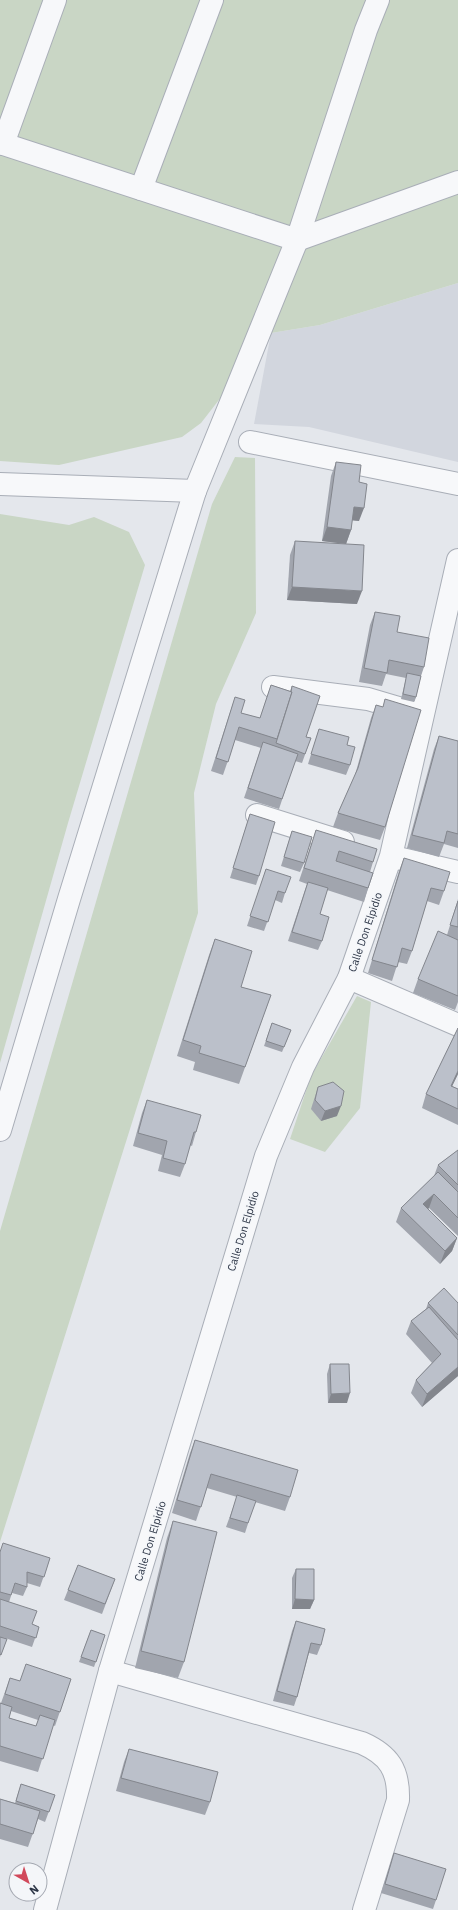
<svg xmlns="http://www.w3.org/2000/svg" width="458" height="1910" viewBox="0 0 458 1910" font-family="'IBM Plex Sans',sans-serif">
<rect width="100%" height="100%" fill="#e4e7ec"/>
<polygon fill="#d2d6de" points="458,283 458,462 309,427 254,424 271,333 320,325"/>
<g fill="#c9d6c5">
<polygon points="0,0 458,0 458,283 320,325 271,333 201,423 182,437 59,465 0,461"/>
<polygon points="235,457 255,458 256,613 216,704 194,793 198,913 0,1542 0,1231 212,504"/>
<polygon points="0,514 69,525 94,517 129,532 145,565 68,823 0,1063"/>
<polygon points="357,996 371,1002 360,1108 325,1152 290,1139 311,1076"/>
</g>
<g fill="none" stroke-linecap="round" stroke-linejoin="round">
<defs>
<g id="minor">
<polyline points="0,143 297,240 458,182"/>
<polyline points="3,144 55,0"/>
<polyline points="141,189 212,0"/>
<polyline points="250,442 458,484"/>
<polyline points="0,484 195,491"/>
<polyline points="273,687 368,699 412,712"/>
<polyline points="257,815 343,842"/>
<polyline points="393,857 458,872"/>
<polyline points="349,978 458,1025"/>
<polyline points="0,1130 69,899 195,491 297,240 366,30 378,0"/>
<path d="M 110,1671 L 362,1743 C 389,1755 399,1770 398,1800 L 364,1910"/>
<polyline points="45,1910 110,1671 266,1156 303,1067 349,978 391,856 458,560"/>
</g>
</defs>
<use href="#minor" stroke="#a9aeb7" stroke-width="24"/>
<use href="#minor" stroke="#f7f8fa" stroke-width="22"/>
</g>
<g fill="#a1a5ae" fill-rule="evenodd">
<polygon points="336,462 359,482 359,521 352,520 351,530 346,544 322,541 331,476"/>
<polygon points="295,541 357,604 287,600 290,555"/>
<polygon points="375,612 397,632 424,667 421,676 416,697 414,702 401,699 406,678 386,674 382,686 359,682 370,625"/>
<polygon points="271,685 290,691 292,686 306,737 311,738 302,763 295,761 279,809 244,798 261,748 235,740 223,775 211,771 235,697 241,713 260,718"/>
<polygon points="385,699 385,827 380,840 333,827 338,813 355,775 371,718 376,705 383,707"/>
<polygon points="319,729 347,745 350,765 346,775 308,764"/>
<polygon points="439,736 458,741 458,848 444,844 439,857 407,848 434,749"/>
<polygon points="250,814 259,876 256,885 230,878"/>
<polygon points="316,830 373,862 370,872 368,888 364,902 327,890 320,914 322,941 318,950 288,941 307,884 299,881"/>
<polygon points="292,831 304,863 300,872 281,866"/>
<polygon points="404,858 444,891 439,905 427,901 412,951 407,964 398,962 392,981 368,973 399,871"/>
<polygon points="266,869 285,893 282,903 275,900 264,931 247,926"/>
<polygon points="458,899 458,1002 455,1010 413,993 418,979 447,935"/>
<polygon points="215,939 241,987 271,995 239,1084 193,1070 195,1062 177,1056 209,955"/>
<polygon points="272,1023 291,1030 282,1052 264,1046"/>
<polygon points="458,1028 458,1074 452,1086 458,1089 458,1125 422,1108 426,1094"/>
<polygon points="318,1087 337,1116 321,1121 311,1109"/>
<polygon points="147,1100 196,1132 192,1146 190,1145 185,1164 180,1177 158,1171 162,1155 133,1146 142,1113"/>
<polygon points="458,1150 458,1236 429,1208 428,1209 457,1238 452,1251 440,1264 396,1222 401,1208 434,1176 438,1165"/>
<polygon points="428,1303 458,1303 458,1376 422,1407 411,1393 416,1380 432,1363 406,1334 411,1321 426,1309"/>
<polygon points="330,1364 347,1403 328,1403 327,1374"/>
<polygon points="195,1440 290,1497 285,1511 255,1502 245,1533 226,1527 237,1497 207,1488 196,1521 172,1513 190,1453"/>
<polygon points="173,1521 184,1662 178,1678 135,1668 167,1538"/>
<polygon points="0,1551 50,1558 40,1587 27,1583 27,1587 23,1596 12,1593 9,1602 32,1624 39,1627 32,1647 2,1637 7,1639 0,1657"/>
<polygon points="78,1565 115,1579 102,1614 64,1600"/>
<polygon points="296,1569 314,1600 310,1609 292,1609 292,1578"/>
<polygon points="296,1621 321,1645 317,1655 309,1653 297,1697 294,1706 273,1701 292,1631"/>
<polygon points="91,1630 105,1635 94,1667 79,1662"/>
<path d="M 10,1678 L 20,1681 L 71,1679 L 55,1726 L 53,1725 L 38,1772 L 0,1761 L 0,1703 L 1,1703 ZM 11,1711 L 38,1720 L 36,1726 L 9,1718 Z"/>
<polygon points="129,1749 210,1802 205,1815 116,1791 124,1762"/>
<polygon points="21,1784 55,1795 45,1822 38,1819 28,1847 0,1839 0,1799 15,1803"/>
<polygon points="394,1853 436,1900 433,1909 381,1893"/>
</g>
<g fill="#83868d">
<polygon points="354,507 364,508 359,521 349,520"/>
<polygon points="327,527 351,530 346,544 322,541"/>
<polygon points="292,587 362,591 357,604 287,600"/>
<polygon points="458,1071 458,1074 446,1099 451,1086"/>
<polygon points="341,1106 337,1116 321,1121 325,1111"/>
<polygon points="434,1194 429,1208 418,1218 423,1204"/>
<polygon points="457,1238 452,1251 440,1264 445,1251"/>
<polygon points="458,1367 458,1376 422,1407 427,1394"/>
<polygon points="350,1393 347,1403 328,1403 331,1394"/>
<polygon points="295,1599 314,1600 310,1609 292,1609"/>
</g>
<g fill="#bbc0ca" stroke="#83868d">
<polygon points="336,462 361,465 359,482 367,484 364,508 354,507 351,530 327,527"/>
<polygon points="295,541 364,545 362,591 292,587"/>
<polygon points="375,612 400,616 397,632 429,638 424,667 389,660 387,673 364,668"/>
<polygon points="407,673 421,676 416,697 403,694"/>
<polygon points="271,685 292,692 277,739 239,727 228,762 216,758 235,697 245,700 241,713 260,718"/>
<polygon points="292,686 320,696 306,737 311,738 305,754 276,743 292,692 291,692"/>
<polygon points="385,699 421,710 385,827 338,813 358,768 376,705 383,707"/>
<polygon points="319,729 349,737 347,745 355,747 350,765 311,754"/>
<polygon points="439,736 458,741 458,834 447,831 444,843 412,835"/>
<polygon points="263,742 298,754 282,799 248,788"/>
<polygon points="250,814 275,822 259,876 233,868"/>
<polygon points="316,830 377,849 373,862 339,851 336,861 373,873 368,888 304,868"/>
<polygon points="292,831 312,837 304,863 284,857"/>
<polygon points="404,858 450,872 444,891 431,888 412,951 402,948 397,967 372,960"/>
<polygon points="266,869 291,877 285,893 278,891 268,922 250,916"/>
<polygon points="308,882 328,888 320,914 329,917 322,941 292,932"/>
<polygon points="458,901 458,927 450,925"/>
<polygon points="438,931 458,940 458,996 418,979"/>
<polygon points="215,939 252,951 241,987 271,995 245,1067 199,1053 201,1046 183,1040"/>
<polygon points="272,1023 291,1030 284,1047 266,1041"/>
<polygon points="458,1028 458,1071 451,1086 458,1089 458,1109 426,1094"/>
<polygon points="333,1082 344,1091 341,1106 325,1111 315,1100 318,1087"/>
<polygon points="147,1100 201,1115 196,1132 194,1132 185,1164 163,1158 167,1141 138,1133"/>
<polygon points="458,1150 458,1185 438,1165"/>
<polygon points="438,1172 458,1192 458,1218 434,1194 423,1204 457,1238 445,1251 401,1208"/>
<polygon points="444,1288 458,1303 458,1335 428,1303"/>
<polygon points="429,1307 458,1340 458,1367 427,1394 416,1380 441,1354 411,1321"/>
<polygon points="330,1364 349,1364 350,1393 331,1394"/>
<polygon points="195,1440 298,1470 290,1497 211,1474 201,1507 177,1500"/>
<polygon points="237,1495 256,1501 248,1523 230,1518"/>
<polygon points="173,1521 217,1532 184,1662 141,1651"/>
<polygon points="3,1543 50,1558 44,1577 27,1572 27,1587 15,1583 11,1595 0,1592 0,1552"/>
<polygon points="78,1565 115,1579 105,1604 68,1590"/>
<polygon points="296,1569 314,1569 314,1600 295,1599"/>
<polygon points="0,1599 37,1611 32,1624 39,1627 36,1638 0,1626"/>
<polygon points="296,1621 325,1629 321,1645 311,1643 297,1697 277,1691"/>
<polygon points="91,1630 105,1635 96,1662 81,1657"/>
<polygon points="0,1637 7,1639 1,1655 0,1654"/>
<polygon points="26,1664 71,1679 60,1712 5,1694 10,1678 20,1681"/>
<polygon points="0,1703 12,1707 9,1718 36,1726 40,1715 55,1720 43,1759 0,1746"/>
<polygon points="129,1749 218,1772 210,1802 121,1778"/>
<polygon points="21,1784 55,1795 49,1812 16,1801"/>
<polygon points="0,1799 40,1811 33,1834 0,1824"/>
<polygon points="394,1853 446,1869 436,1900 385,1884"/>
</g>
<g text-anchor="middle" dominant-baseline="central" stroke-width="3" stroke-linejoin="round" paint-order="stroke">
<g font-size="11" fill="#2b3445" stroke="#f4f6f9">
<text transform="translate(365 932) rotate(-71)">Calle Don Elpidio</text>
<text transform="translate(243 1231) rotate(-73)">Calle Don Elpidio</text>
<text transform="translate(150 1541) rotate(-73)">Calle Don Elpidio</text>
</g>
</g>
<g transform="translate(28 1882) rotate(141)"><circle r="19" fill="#f4f6f9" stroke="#a4a8b1"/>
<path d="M0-3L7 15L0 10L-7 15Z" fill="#d1495b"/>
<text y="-6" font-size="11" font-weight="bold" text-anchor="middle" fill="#2b3445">N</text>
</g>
</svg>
